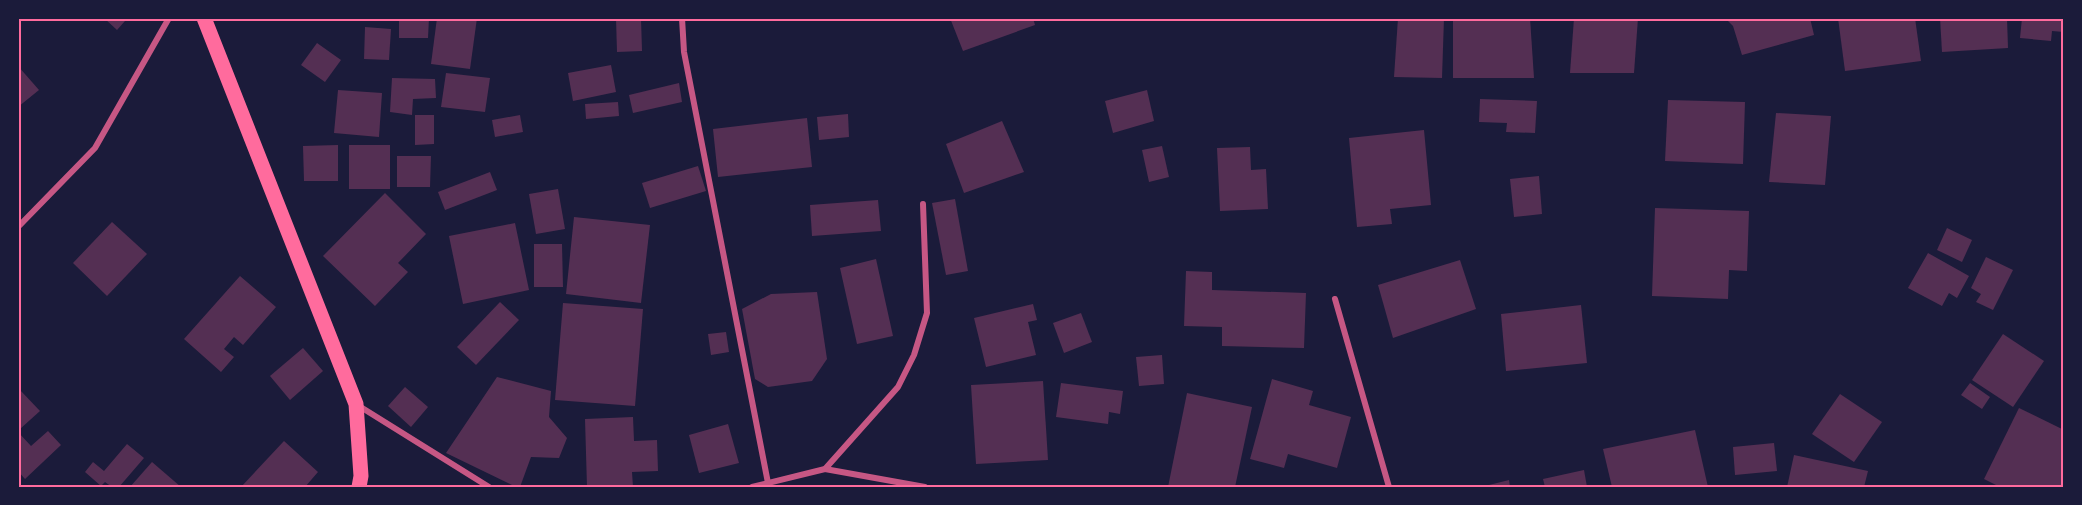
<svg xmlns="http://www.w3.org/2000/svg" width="2082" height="505" viewBox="0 0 2082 505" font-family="'Open Sans',sans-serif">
<rect width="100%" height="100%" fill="#1b1b3a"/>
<g fill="#542f53">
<polygon points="104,18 121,18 125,21 117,30"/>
<polygon points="399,18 429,18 428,38 399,38"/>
<polygon points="437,18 477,18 470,69 431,64"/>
<polygon points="616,18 641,18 642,51 617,52"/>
<polygon points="950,18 1033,18 1035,25 963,51"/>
<polygon points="1398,18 1444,18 1442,78 1394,77"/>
<polygon points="1453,18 1530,18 1534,78 1453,78"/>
<polygon points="1574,18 1638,18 1634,73 1570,73"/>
<polygon points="1725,18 1810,18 1814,35 1742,55 1733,26"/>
<polygon points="1838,18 1915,18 1921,61 1845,71"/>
<polygon points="1940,18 2007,18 2008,48 1942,52"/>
<polygon points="2022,18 2064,18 2064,32 2052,31 2051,41 2020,38"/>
<polygon points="365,27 391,29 389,60 364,59"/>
<polygon points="317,43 341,60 325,82 301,65"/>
<polygon points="611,65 616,92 573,101 568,73"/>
<polygon points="18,66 39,90 18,107"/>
<polygon points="446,73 490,78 485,112 441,107"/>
<polygon points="392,78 435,79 436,98 413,99 412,115 390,112"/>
<polygon points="679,83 682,102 633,113 629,95"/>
<polygon points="338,90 382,93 379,137 334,133"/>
<polygon points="1147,90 1154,121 1113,133 1105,101"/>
<polygon points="1480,99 1537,101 1535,133 1506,132 1507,123 1479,122"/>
<polygon points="1668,100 1745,102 1743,164 1665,161"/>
<polygon points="618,102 619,116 586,119 585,104"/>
<polygon points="1776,113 1831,116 1825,185 1769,182"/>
<polygon points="848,114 849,137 819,140 817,117"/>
<polygon points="415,115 434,115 434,144 415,145"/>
<polygon points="520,115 523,132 495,137 492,120"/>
<polygon points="807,118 812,167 718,177 713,129"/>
<polygon points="1002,121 1024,172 964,193 946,144"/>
<polygon points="1424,130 1431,205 1390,209 1392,224 1357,227 1349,138"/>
<polygon points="338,145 338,181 304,181 303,146"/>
<rect x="349" y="145" width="41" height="44"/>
<polygon points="1162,146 1169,177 1149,182 1142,150"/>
<polygon points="1250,147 1251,170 1266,169 1268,209 1220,211 1217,148"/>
<polygon points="397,156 431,156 430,187 397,187"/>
<polygon points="698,166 706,191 650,208 642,183"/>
<polygon points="490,172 497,190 445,210 438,192"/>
<polygon points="1539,176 1542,214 1514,217 1510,179"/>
<polygon points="558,189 565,229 536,234 529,194"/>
<polygon points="385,193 426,234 398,263 408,272 375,306 323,256"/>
<polygon points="955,199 968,271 946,275 932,203"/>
<polygon points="878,200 881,231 812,236 810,205"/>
<polygon points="1655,208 1749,211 1747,271 1729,270 1728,299 1652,296"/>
<polygon points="574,217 650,225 641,303 566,294"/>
<polygon points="112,222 147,254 107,296 73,263"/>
<polygon points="515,223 529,290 463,304 449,236"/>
<polygon points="1947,228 1972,240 1962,262 1937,250"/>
<polygon points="534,244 562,244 563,287 534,287"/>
<polygon points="1928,253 1969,276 1957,298 1949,293 1942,306 1908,288"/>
<polygon points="1986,257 2013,270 1993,310 1976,302 1981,294 1971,288"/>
<polygon points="876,259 893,336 857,344 840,268"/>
<polygon points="1460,260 1476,309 1393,338 1378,285"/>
<polygon points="1186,271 1212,272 1212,290 1306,293 1304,348 1222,346 1222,327 1184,326"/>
<polygon points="240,276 276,307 243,345 234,337 224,349 234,357 221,372 184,339"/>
<polygon points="817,292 827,359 812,381 768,387 755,379 742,309 771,294"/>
<polygon points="500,302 519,320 476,365 457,347"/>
<polygon points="563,303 643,309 635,406 555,400"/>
<polygon points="1033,304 1037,320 1028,322 1036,355 986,367 974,318"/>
<polygon points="1581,305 1587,363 1506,371 1501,314"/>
<polygon points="1081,313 1092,342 1064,353 1053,323"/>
<polygon points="726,332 729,352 711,355 708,334"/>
<polygon points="2003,334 2044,361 2013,407 1972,380"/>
<polygon points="303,348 323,371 290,400 270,376"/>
<polygon points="1162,355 1164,384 1139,386 1136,357"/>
<polygon points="497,377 551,391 549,417 567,438 559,458 531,457 520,487 516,487 446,453"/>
<polygon points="1272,379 1313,391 1309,405 1351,417 1337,468 1288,454 1284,468 1250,459"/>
<polygon points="1043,381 1048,460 976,464 971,385"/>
<polygon points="1061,383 1123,391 1120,414 1109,412 1108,424 1056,417"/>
<polygon points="1970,383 1990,397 1982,409 1961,395"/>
<polygon points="405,387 428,407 411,427 388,406"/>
<polygon points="20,390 40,411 20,429 18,426 18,392"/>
<polygon points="1187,393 1252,407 1235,487 1168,487"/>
<polygon points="1840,394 1882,422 1854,462 1812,434"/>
<polygon points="2019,408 2064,430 2064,487 2000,487 1984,479"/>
<polygon points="633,417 634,441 657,440 658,471 632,472 633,487 587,487 585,419"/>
<polygon points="728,424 739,463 699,473 689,435"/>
<polygon points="1695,430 1708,487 1612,487 1603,449"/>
<polygon points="48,431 61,445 25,479 18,471 18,432 31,446"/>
<polygon points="284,441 318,472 305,487 292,487 290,485 288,487 241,487"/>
<polygon points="1774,443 1777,471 1735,475 1733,447"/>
<polygon points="127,444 144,458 119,487 112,487 105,482 101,486 85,472 93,462 104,471"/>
<polygon points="1794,455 1868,471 1864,487 1787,487"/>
<polygon points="152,462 181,487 130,487"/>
<polygon points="1584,470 1587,487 1545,487 1543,479"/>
<polygon points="1509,480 1510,487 1485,487 1485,486"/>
</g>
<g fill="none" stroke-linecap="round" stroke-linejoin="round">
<g stroke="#c65784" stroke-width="6">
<polyline points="682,18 684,52 768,483"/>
<polyline points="18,227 95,148 169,18"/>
<polyline points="1335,299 1389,487"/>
<polyline points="359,406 489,487"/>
<polyline points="825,469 925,487"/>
<polyline points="752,487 825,469 898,387 914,355 927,313 923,204"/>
</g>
<polyline stroke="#ff6b9d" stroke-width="15" points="204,18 356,404 361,476 359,487"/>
</g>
<rect width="2082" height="505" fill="none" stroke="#1b1b3a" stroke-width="39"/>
<rect x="20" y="20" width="2042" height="466" fill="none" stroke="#ff6b9d" stroke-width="2"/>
</svg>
